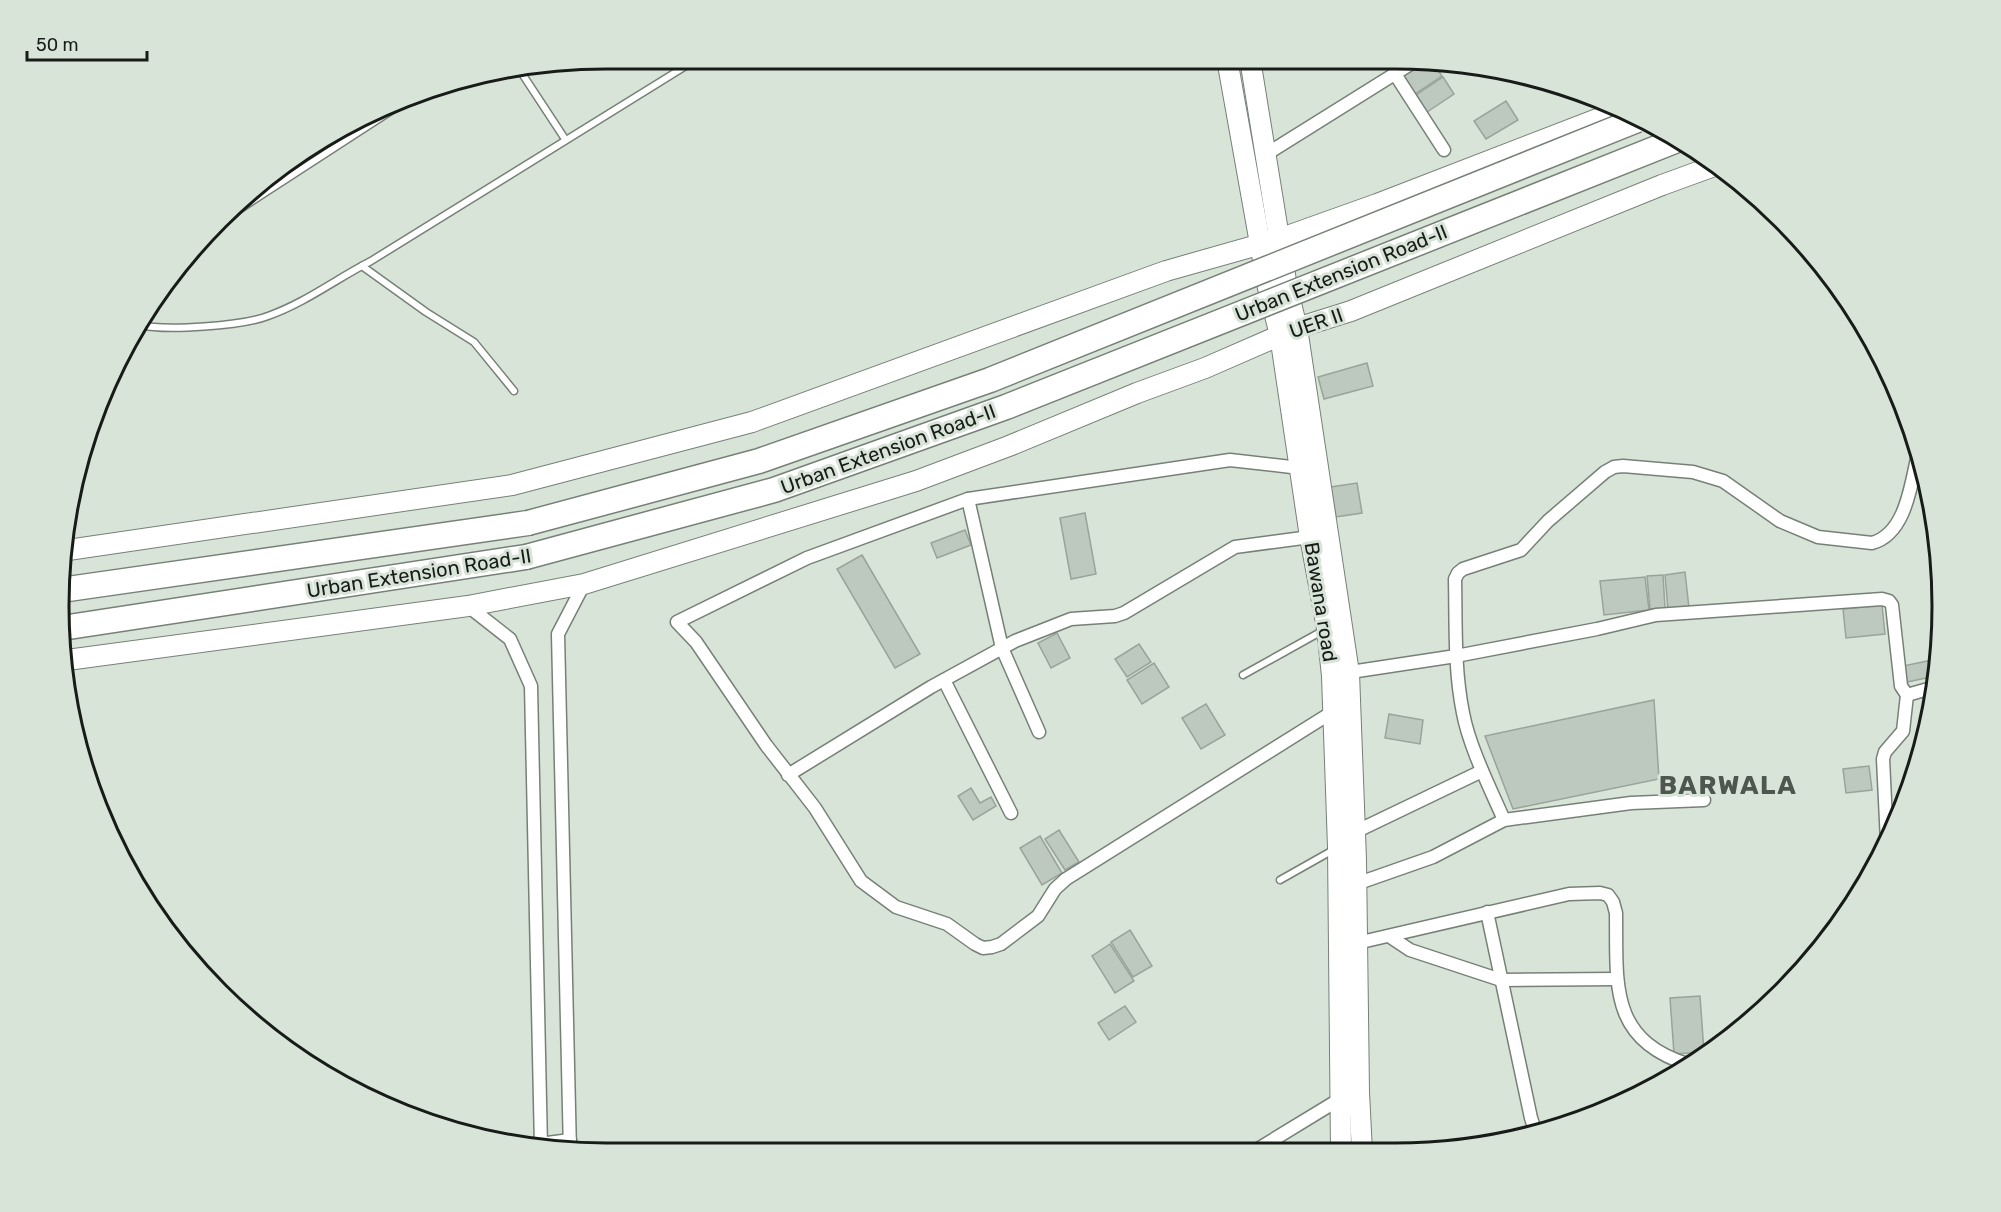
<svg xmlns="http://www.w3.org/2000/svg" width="2001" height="1212" viewBox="0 0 2001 1212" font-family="Rubik,sans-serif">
<rect width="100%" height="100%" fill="#d9e4d9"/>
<g fill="#bdc8be" stroke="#99a39a" stroke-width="1.5">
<polygon points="1422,60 1431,60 1442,76 1415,94 1401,74"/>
<polygon points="1443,77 1454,94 1427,112 1416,95"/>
<polygon points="1506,101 1518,120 1486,139 1474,121"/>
<polygon points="1876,350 1885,367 1881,370 1871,353"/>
<polygon points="1367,363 1373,386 1324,399 1318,377"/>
<polygon points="1357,483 1362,513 1336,517 1331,487"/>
<polygon points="1085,513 1096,574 1071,579 1060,518"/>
<polygon points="965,530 971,545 937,558 931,543"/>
<polygon points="862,555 920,654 895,668 837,569"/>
<polygon points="1685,572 1689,608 1668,610 1665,575"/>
<polygon points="1663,575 1665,608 1650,609 1647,576"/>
<polygon points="1645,577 1649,610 1604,615 1600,581"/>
<polygon points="1882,605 1885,634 1846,638 1843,609"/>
<polygon points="1057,633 1070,658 1051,668 1038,643"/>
<polygon points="1139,644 1151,662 1127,677 1115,659"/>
<polygon points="1937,659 1936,676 1907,682 1903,666"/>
<polygon points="1154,663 1169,687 1142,704 1127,680"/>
<polygon points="1654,700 1659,779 1513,809 1485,736"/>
<polygon points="1206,704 1225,735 1201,749 1182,718"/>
<polygon points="1389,714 1423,720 1420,744 1385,738"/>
<polygon points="1869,766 1872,790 1846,793 1843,769"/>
<polygon points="971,788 980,803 991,797 996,806 973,820 958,796"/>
<polygon points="1059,830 1079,862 1065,870 1045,839"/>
<polygon points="1040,836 1062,873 1042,885 1020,848"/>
<polygon points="1130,930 1152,966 1133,977 1111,942"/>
<polygon points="1110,944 1134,981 1115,993 1092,956"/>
<polygon points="1700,996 1704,1052 1674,1054 1670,998"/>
<polygon points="1125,1006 1136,1022 1109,1040 1098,1023"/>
</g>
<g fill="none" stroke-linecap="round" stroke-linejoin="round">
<defs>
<g id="lane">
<polyline points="675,59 681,68"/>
<polyline points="521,72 565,139"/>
<polyline points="234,213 411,98"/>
<polyline points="362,266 426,312 474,342 514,391"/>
<path d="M 139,325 C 167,331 242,326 268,316 C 305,303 336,279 371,261 L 697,59"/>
<polyline points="1243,675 1324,630"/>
<polyline points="1280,880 1335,849"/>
</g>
<g id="street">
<polyline points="1395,74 1444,150"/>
<polyline points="1265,155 1417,60"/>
<polyline points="1300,468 1230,460 968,499 807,558 677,622 696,642 766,745 815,808 861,881 896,907 947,924 975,944 983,948 992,947 1001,944 1038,916 1055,889 1066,879 1334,711"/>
<polyline points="968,499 1002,648 1039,732"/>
<polyline points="468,606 510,639 531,686 541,1147"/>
<polyline points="1344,673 1456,656 1597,629 1656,615 1882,599 1889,601 1892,605 1901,686 1907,695 1935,687"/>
<polyline points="944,680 1011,813"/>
<polyline points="788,775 931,687 1015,641 1071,619 1115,616 1124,613 1235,547 1310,537"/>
<path d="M 1504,820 C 1490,788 1469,746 1463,713 C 1454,669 1456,624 1455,579 L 1458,573 L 1463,569 L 1521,550 L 1548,521 L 1605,472 L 1614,467 L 1623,466 L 1693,472 L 1723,481 L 1780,521 L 1818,537 L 1872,543 C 1906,534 1911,484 1918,454"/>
<polyline points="1355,832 1482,771"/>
<polyline points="1887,842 1883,759 1885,752 1903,731 1907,695"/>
<polyline points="1356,884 1433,857 1504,820 1631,803 1704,800"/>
<polyline points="1487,912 1531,1118 1534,1127 1541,1133"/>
<polyline points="1389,936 1410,950 1501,980 1617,979"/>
<path d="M 1357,943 L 1569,894 L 1600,893 L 1608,895 L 1613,902 L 1616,913 C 1617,984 1608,1040 1690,1065"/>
<polyline points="532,1145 570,1140"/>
<polyline points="570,1152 558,634 584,584"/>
<polyline points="1253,1152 1340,1099"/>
</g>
<g id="primary">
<polyline points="1227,59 1268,288 1280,335 1310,537 1327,628 1332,676 1338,847 1341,1152"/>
<polyline points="1250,59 1287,287 1297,328 1349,673 1356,860 1359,1092 1362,1152"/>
<polyline points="68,550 512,485 752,422 1166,271 1279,239 1377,204 1618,111"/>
<polyline points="67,660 468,606 584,584 916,481 1009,446 1137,393 1205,368 1297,328 1351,311 1662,185 1717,165"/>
</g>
<g id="highway">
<polyline points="61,590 528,523"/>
<polyline points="62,628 526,557"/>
</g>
</defs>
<use href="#lane" stroke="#768077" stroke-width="9"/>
<use href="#street" stroke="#768077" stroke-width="15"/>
<use href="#primary" stroke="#768077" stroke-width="22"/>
<use href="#highway" stroke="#768077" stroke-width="27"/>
<use href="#lane" stroke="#fff" stroke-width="6"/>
<use href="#street" stroke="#fff" stroke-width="12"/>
<use href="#primary" stroke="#fff" stroke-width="20"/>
<use href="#highway" stroke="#fff" stroke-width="24"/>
<defs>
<g id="highway-bridge">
<polyline points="528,523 759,461 990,380 1637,120"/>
<polyline points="526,557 774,490 1006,407 1677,140"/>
</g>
</defs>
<use href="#highway-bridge" stroke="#768077" stroke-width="27" stroke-linecap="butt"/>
<use href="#highway-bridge" stroke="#fff" stroke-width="24"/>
</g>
<g text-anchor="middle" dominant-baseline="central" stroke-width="6" stroke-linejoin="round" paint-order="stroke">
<g font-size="20" fill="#181c18" stroke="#d9e4d9">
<text transform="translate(1341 273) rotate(-22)">Urban Extension Road-II</text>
<text transform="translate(1316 323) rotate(-19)">UER II</text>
<text transform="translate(888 449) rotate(-20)">Urban Extension Road-II</text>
<text transform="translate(419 573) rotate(-9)">Urban Extension Road-II</text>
<text transform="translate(1321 602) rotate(81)">Bawana road</text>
</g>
<g font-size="26" font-weight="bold" letter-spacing="1.5" fill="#4e574f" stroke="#d9e4d9">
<text x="1728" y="785">BARWALA</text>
</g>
</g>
<path d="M0 0H2001V1212H0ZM606 69H1395A537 537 0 0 1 1932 606V606A537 537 0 0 1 1395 1143H606A537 537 0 0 1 69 606V606A537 537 0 0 1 606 69Z" fill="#d9e4d9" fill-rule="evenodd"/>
<path fill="none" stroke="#181c18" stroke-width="3" d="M606 69H1395A537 537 0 0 1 1932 606V606A537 537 0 0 1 1395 1143H606A537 537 0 0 1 69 606V606A537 537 0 0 1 606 69Z"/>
<path d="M27 51v9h120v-9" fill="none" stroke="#181c18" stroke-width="3"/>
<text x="36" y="51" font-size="18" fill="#181c18" stroke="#d9e4d9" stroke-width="4.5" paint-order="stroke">50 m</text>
</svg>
